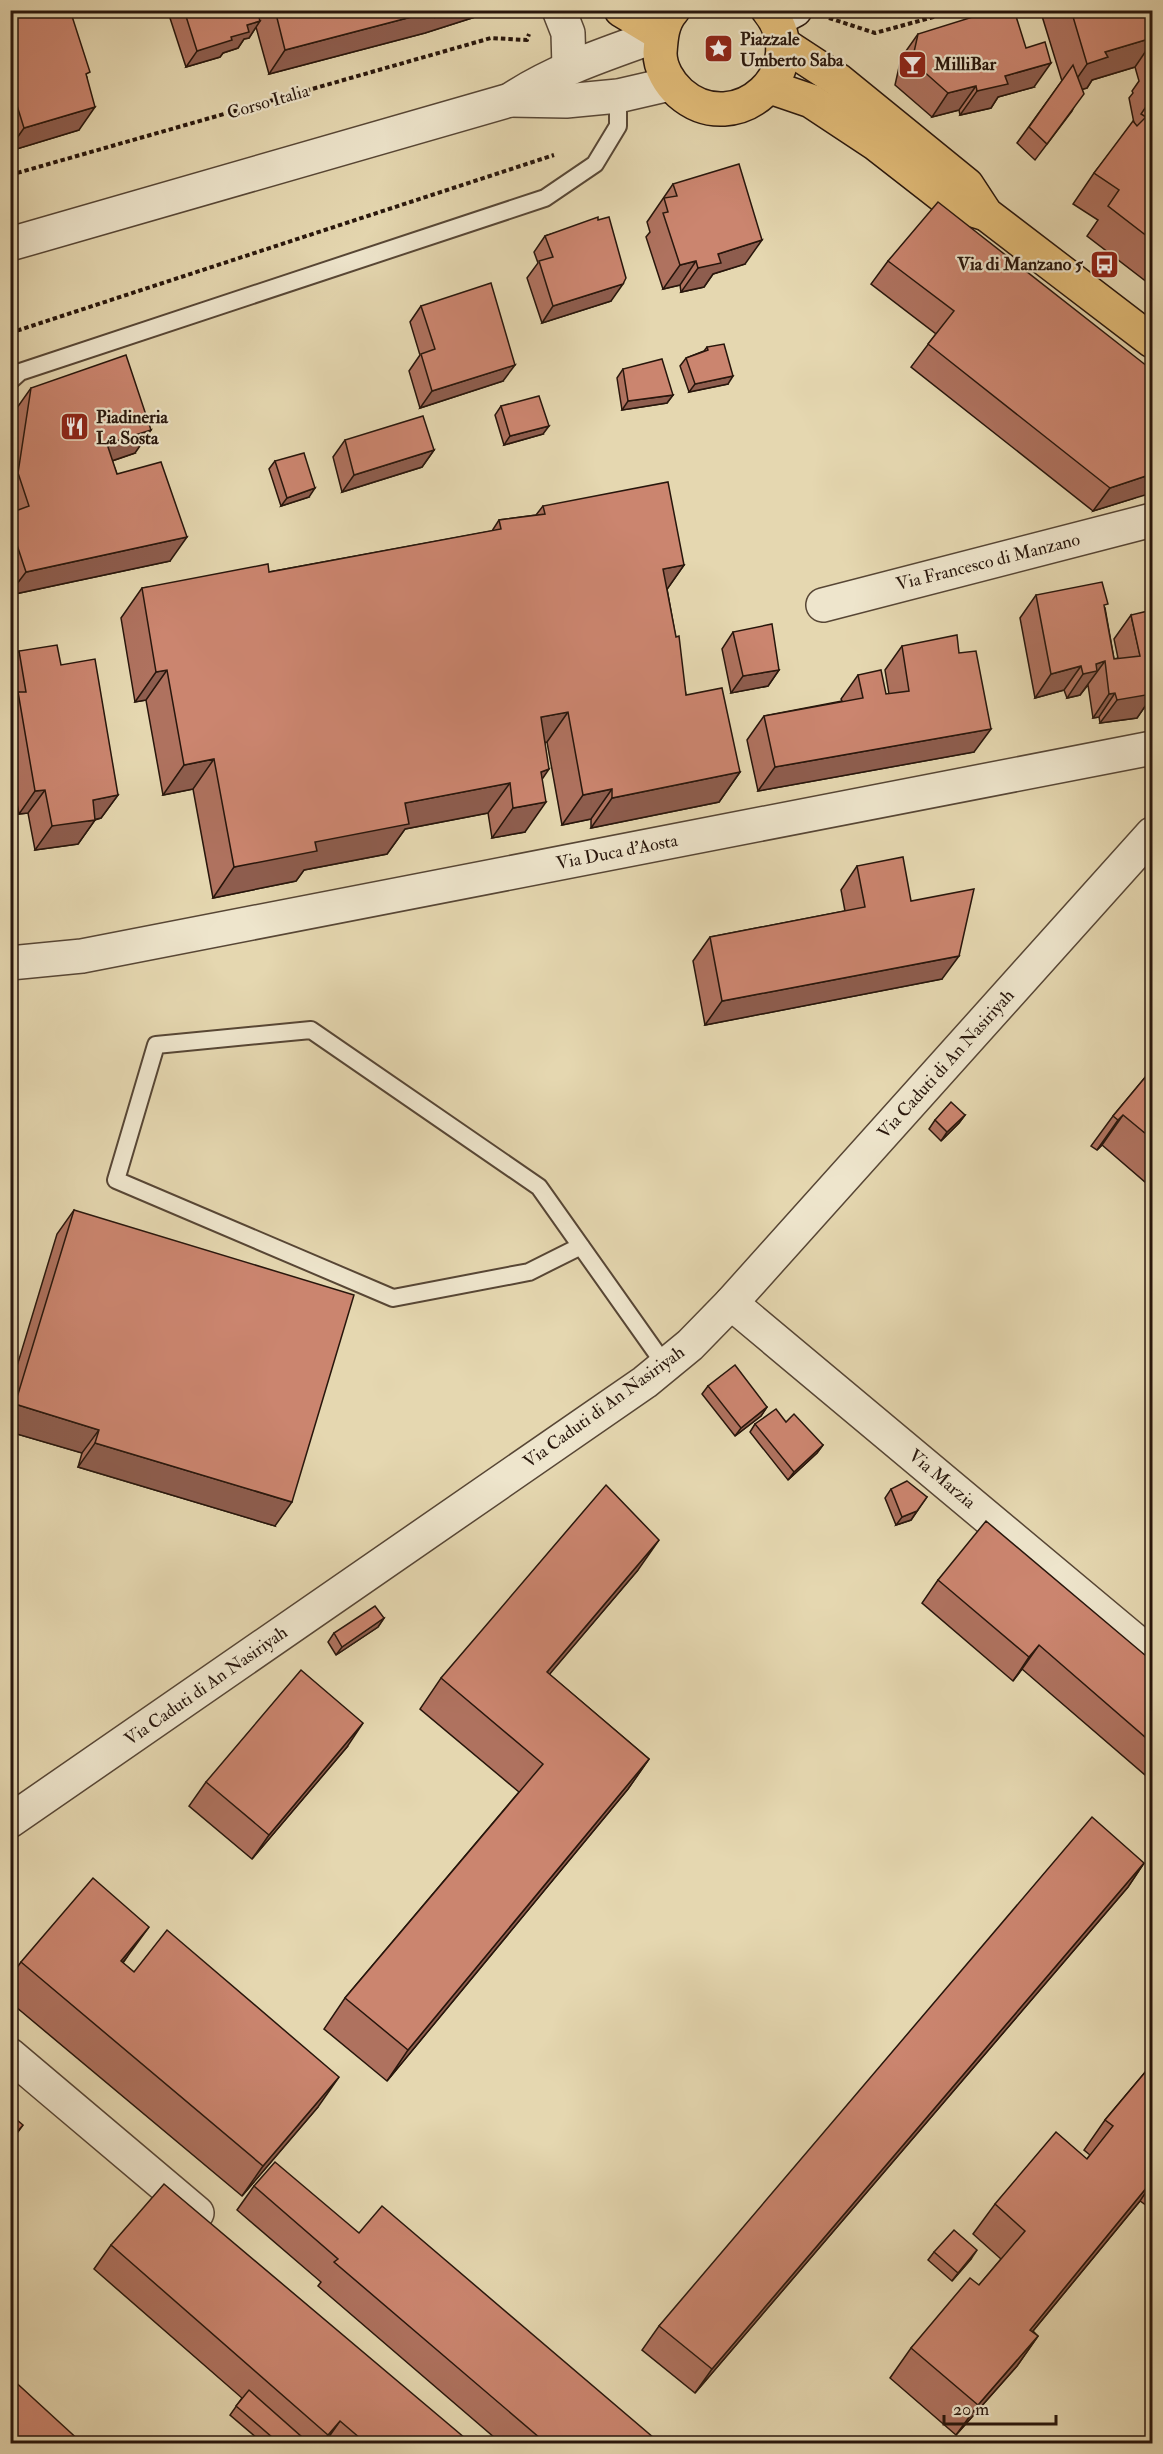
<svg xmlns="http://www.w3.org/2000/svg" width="1163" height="2454" viewBox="0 0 1163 2454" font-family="'IM FELL Double Pica',serif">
<rect width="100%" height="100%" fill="#e5d7b0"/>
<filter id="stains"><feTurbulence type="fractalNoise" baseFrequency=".00333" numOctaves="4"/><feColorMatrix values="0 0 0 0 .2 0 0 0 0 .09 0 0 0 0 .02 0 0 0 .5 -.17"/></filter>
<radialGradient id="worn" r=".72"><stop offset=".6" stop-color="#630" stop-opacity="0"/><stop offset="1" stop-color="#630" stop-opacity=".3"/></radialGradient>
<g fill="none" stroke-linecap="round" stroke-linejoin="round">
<defs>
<g id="lane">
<polyline points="10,381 20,372 545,198 595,164 618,126 618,96"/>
<polyline points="581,1246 529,1272 393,1298 116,1180 156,1045 311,1030 539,1187 665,1365"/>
</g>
<g id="street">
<polyline points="559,10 568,33 569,67"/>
<polyline points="510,100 566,101 618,96 670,84"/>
<path d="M 10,244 L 510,100 C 557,69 609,53 661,34"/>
<polyline points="823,605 1152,520"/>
<polyline points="10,963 82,956 1152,748"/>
<polyline points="731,1303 1152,1655"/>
<polyline points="10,1821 645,1382 690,1345 731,1303 1152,834"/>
<polyline points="10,2055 197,2213"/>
</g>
<polyline id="secondary" points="776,20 795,10"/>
<g id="primary">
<polyline points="621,10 661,34"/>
<path d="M 673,10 C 662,22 661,38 660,53 C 660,68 669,83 680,93 C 736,142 816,69 768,10"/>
<polyline points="783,44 838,80 967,185 986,214 1152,341"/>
<polyline points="770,87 811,101 876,144 953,204 986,214"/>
</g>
</defs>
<use href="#lane" stroke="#574635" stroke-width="20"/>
<use href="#street" stroke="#574635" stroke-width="36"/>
<use href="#secondary" stroke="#28160c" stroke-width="36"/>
<use href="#primary" stroke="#28160c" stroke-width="36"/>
<g stroke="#28160c" stroke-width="4" stroke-dasharray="4.5 3" stroke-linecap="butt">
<polyline points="829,18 875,33 959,10"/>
<polyline points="10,175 491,38 527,40 529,34"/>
<polyline points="10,333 554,155"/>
</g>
<use href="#lane" stroke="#eee5cc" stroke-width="16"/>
<use href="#street" stroke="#eee5cc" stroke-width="33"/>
<use href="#secondary" stroke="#eee5cc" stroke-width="33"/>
<use href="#primary" stroke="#e2bc78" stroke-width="33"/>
</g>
<g fill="#af725f" stroke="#28160c" stroke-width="1.5">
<polygon points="10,10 87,77 79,130 10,151"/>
<polygon points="172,10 497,10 425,33 269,74 256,27 249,38 244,39 238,48 223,53 220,57 186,67 169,15"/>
<polygon points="1046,10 1152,10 1152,286 1087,236 1098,220 1073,204 1094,173 1134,123 1129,98 1133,93 1132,91 1139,81 1135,67 1092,80 1087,88 1082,89 1072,111 1035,160 1017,143 1062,81 1042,16"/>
<polygon points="918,34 1034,87 998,97 991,108 960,115 959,110 932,117 895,85 901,58"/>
<polygon points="673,184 745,264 713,274 704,287 681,292 680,285 663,289 646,237 650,232 647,222"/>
<polygon points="598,220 611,301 542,323 527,278 538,263 534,252 545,236"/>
<polygon points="888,261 1152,370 1135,498 1093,511 911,367 936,334 871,284"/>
<polygon points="421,306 503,381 420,408 409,371 420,355 410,322"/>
<polygon points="707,347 728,384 689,392 680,366 686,358 704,351"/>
<polygon points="623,369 673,395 667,403 622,410 617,378"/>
<polygon points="31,388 135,453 112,461 117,474 170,561 10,595 10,436 14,412"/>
<polygon points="501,406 543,434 504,445 495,415"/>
<polygon points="345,440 434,450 422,467 342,492 333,457"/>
<polygon points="275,461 309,497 281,506 269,469"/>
<polygon points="543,506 684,565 667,589 686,695 740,772 719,802 591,828 591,819 562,825 547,742 545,742 542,779 525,832 492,838 488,813 405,829 387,854 304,870 296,881 213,898 193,789 163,795 146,700 135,702 121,618 142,588 269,572 492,531 499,520 536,515"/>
<polygon points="1036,595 1105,608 1114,659 1118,658 1114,639 1131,615 1150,699 1137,718 1100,723 1099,717 1093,718 1088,685 1080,695 1067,698 1064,690 1035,698 1020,618"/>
<polygon points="733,632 779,670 768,686 731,693 722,649"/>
<polygon points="902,646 959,653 974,752 758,791 747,740 764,716 842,701 841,699 858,675 886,694 889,694 885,670"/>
<polygon points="19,651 61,665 118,795 101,818 95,820 78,844 35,850 28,813 19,814 10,768 10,662"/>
<polygon points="857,866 911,901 942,979 705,1025 693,961 710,937 845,911 841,890"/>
<polygon points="1152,1069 1152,1188 1102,1145 1097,1150 1091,1146 1113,1116"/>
<polygon points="965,1115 959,1123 941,1141 929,1129 935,1120"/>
<polygon points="74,1210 275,1526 78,1467 82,1453 10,1432 10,1389 57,1234"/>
<polygon points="708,1386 767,1407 761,1416 735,1436 702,1394"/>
<polygon points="755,1424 823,1445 817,1453 788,1480 750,1432"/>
<polygon points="891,1489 927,1497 911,1520 896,1525 885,1498"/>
<polygon points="638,1570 549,1674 649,1759 628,1789 387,2081 324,2029 345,1998 519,1792 420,1709 441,1678"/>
<polygon points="938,1580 1152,1661 1152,1781 1022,1669 1013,1681 922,1603"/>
<polygon points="384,1618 378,1627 336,1655 328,1642 334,1633"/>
<polygon points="347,1747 252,1859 189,1806 206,1782"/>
<polygon points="1144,1863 1128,1887 695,2393 642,2350 659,2326"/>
<polygon points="127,1957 123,1963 134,1972 318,2107 242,2196 10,2002 10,1977 21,1962"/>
<polygon points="1152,2064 1152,2205 1150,2208 1140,2201 1033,2331 1038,2336 1017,2366 956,2435 890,2378 911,2348 979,2285 1001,2259 973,2234 995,2204 1087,2159 1090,2155 1084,2150 1105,2120"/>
<polygon points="254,2186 359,2233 661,2444 502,2444 318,2286 321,2282 237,2210"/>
<polygon points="111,2245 472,2444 264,2444 230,2415 242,2398 94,2269"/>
<polygon points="934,2252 971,2259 952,2281 928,2260"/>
</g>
<g fill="#8e5d4e" stroke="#28160c" stroke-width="1.5">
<polygon points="438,10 497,10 425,33 269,74 285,50"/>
<polygon points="260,21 249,38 244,39 238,48 223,53 220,57 186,67 197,51 231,37 247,25"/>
<polygon points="1152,38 1152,42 1135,67 1092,80 1087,88 1066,94 1087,64 1105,52"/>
<polygon points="1051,63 1034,87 998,97 991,108 960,115 977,91 1005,76"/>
<polygon points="976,86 959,110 932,117 948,93"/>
<polygon points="95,107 79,130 10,151 10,148 24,128"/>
<polygon points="762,240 745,264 713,274 704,287 681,292 698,268 718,254"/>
<polygon points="696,261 680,285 663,289 680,265"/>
<polygon points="623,284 611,301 542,323 553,306"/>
<polygon points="515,365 503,381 420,408 432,391"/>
<polygon points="733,376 728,384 689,392 695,384"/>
<polygon points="673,395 667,403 622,410 628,401"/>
<polygon points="549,426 543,434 504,445 510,436"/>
<polygon points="151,430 135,453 91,468 107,444"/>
<polygon points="434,450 422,467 342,492 354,475"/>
<polygon points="1152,474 1152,493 1135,498 1093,511 1110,488"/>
<polygon points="315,488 309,497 281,506 287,498"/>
<polygon points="187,537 170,561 10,595 10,593 26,572"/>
<polygon points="684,565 663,595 663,569"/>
<polygon points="1105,661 1080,695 1067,698 1083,674 1096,664"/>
<polygon points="1081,666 1064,690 1035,698 1051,674"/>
<polygon points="167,670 146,700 135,702 156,672"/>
<polygon points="779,670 768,686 731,693 743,676"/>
<polygon points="1150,678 1152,678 1152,698 1150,699 1137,718 1100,723 1117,700"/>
<polygon points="1115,693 1099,717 1093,718 1109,694"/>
<polygon points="568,712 547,742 519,747 541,717"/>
<polygon points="991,729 974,752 758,791 775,767"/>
<polygon points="214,759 193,789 163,795 184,765"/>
<polygon points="549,769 528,800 541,772"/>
<polygon points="740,772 719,802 591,828 612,798"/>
<polygon points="510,783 488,813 405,829 387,854 304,870 296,881 213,898 234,867 315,842 405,803"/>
<polygon points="612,789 591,819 562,825 583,795"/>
<polygon points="45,790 28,813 19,814 35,791"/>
<polygon points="118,795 101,818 88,821 95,820 78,844 35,850 52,826 93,800"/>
<polygon points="546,802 525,832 492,838 513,808"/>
<polygon points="959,956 942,979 705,1025 722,1001"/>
<polygon points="965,1115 959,1123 941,1141 947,1132"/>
<polygon points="1123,1115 1102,1145 1097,1150 1118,1120"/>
<polygon points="15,1404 99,1430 82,1453 10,1432 10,1411"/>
<polygon points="767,1407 761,1416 735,1436 741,1428"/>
<polygon points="95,1443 292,1502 275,1526 78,1467"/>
<polygon points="823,1445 817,1453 788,1480 794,1472"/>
<polygon points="917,1511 911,1520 896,1525 902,1517"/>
<polygon points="659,1540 638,1570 526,1702 547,1672"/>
<polygon points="384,1618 378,1627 336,1655 342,1647"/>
<polygon points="1039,1645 1022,1669 1013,1681 1029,1657"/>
<polygon points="363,1723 347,1747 252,1859 269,1835"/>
<polygon points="649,1759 628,1789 387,2081 408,2050"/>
<polygon points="1144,1863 1128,1887 695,2393 712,2369"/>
<polygon points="149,1927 127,1957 100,1991 121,1961"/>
<polygon points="339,2077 318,2107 242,2196 263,2166"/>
<polygon points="23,2125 10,2143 10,2140"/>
<polygon points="1152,2181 1152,2183 1140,2201 1009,2360 1030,2330"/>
<polygon points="977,2250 971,2259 952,2281 958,2273"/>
<polygon points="1038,2336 1017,2366 956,2435 978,2405"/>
<polygon points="340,2421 324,2444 322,2444 328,2435"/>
</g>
<g fill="#cb856f" stroke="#28160c" stroke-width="1.5">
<polygon points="10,10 70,10 90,72 86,74 95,107 24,128 14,96 10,97"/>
<polygon points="184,10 257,10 260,21 247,25 249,32 231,37 232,40 197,51"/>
<polygon points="275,10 438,10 285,50"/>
<polygon points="441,10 457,10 436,17"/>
<polygon points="995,10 1014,10 1026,48 1045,42 1051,63 1005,76 1008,84 977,91 976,86 948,93 912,61 918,34"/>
<polygon points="1071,10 1152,10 1152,38 1105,52 1108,57 1087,64"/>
<polygon points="1073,65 1084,94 1047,144 1029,127"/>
<polygon points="1152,67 1152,79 1150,68"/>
<polygon points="1152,98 1152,240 1108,206 1119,190 1094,173 1133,121 1137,126 1146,117 1141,114"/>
<polygon points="739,164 762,240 718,254 721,263 698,268 696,261 680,265 663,213 668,212 664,198 677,196 673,184"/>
<polygon points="938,202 1152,370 1152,474 1110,488 928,344 954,311 888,261"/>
<polygon points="598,217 598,220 609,217 626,278 623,284 553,306 539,261 553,257 545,236"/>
<polygon points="491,283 515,365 432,391 421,354 435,349 421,306"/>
<polygon points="724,344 733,376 695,384 686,358 708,350 707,347"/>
<polygon points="126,355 151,430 107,444 117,474 161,462 187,537 26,572 10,524 10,513 29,506 18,473 31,388"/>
<polygon points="662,359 673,395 628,401 623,369"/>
<polygon points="539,396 549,426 510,436 501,406"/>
<polygon points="423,416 434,450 354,475 345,440"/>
<polygon points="304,453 315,488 287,498 275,461"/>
<polygon points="668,482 684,565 663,569 676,637 679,636 686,695 722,688 740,772 612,798 612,789 583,795 568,712 541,717 549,769 541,772 546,802 513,808 510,783 405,803 409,824 315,842 317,851 234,867 214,759 184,765 167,670 156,672 142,588 268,564 269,572 501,529 499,520 545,514 543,506"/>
<polygon points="1102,582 1108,604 1104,605 1114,659 1140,656 1131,615 1152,610 1152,678 1150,678 1152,694 1117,700 1115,693 1109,694 1105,661 1096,664 1097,671 1083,674 1081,666 1051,674 1036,595"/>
<polygon points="772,624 779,670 743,676 733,632"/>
<polygon points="957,635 959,653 976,651 991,729 775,767 764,716 863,698 858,675 881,670 886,694 909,691 902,646"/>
<polygon points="57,645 61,665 95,659 118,795 93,800 95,820 52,826 45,790 35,791 18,692 26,692 19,651"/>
<polygon points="903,857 911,901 974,889 959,956 722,1001 710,937 865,907 857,866"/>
<polygon points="1152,1069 1152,1139 1123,1115 1118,1120 1113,1116"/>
<polygon points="951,1102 965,1115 947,1132 935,1120"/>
<polygon points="74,1210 354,1295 292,1502 95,1443 99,1430 15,1404"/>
<polygon points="735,1365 767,1407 741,1428 708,1386"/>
<polygon points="776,1409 786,1422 794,1414 823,1445 794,1472 755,1424"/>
<polygon points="907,1481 927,1497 917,1511 902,1517 891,1489"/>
<polygon points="606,1485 659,1540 547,1672 649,1759 408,2050 345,1998 543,1764 441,1678"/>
<polygon points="986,1521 1152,1661 1152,1743 1039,1645 1029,1657 938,1580"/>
<polygon points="375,1606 384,1618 342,1647 334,1633"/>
<polygon points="301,1670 363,1723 269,1835 206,1782"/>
<polygon points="1092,1817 1144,1863 712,2369 659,2326"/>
<polygon points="93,1878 149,1927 121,1961 134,1972 167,1930 339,2077 263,2166 21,1962"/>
<polygon points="1152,2064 1152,2181 1030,2330 1038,2336 978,2405 911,2348 970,2278 979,2285 1025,2231 995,2204 1056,2132 1087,2159 1113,2126 1105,2120"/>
<polygon points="10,2114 23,2125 10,2140"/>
<polygon points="275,2162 359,2233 382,2206 661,2444 547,2444 334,2262 338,2259 254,2186"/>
<polygon points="164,2184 472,2444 367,2444 340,2421 328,2435 111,2245"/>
<polygon points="954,2230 977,2250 958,2273 934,2252"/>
<polygon points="10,2377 83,2444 10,2444"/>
<polygon points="249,2390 303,2438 299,2444 280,2444 236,2406"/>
</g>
<defs>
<symbol id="sight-square" viewBox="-11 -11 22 22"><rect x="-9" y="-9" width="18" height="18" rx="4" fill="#8f2418" stroke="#eee5cc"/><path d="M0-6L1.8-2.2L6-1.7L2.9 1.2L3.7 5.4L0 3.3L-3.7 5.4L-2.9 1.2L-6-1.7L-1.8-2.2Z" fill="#fff"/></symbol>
<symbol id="bar-square" viewBox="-11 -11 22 22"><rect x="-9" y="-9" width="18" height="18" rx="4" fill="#8f2418" stroke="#eee5cc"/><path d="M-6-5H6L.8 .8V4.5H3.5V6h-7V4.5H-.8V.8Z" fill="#fff"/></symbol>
<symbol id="bus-square" viewBox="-11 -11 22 22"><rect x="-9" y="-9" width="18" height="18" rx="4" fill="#8f2418" stroke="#eee5cc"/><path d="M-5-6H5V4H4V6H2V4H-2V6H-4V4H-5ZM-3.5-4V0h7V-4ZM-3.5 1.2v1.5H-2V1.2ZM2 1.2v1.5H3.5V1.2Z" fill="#fff"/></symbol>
<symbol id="restaurant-square" viewBox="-11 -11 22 22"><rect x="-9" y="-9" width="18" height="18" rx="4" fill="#8f2418" stroke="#eee5cc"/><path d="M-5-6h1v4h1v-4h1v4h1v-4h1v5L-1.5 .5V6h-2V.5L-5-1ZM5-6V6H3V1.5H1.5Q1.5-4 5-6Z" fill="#fff"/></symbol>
</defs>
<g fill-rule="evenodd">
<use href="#sight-square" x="702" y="32" width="33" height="33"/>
<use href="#bar-square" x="896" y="48" width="33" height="33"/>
<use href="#bus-square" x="1088" y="248" width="33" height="33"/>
<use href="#restaurant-square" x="58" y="410" width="33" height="33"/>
</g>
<g text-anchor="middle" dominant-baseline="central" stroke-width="4.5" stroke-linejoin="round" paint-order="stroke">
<g font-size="18" font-weight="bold" fill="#28160c" stroke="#eee5cc" text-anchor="start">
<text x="740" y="39">Piazzale<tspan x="740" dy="21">Umberto Saba</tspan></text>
<text x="934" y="64">MilliBar</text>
<text x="1083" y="264" text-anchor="end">Via di Manzano 5</text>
<text x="96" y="417">Piadineria<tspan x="96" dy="21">La Sosta</tspan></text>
</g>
<g font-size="18" fill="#28160c" stroke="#eee5cc">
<text transform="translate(268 102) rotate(-16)">Corso Italia</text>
<text transform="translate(988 562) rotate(-14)">Via Francesco di Manzano</text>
<text transform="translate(617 852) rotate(-11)">Via Duca d'Aosta</text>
<text transform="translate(946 1064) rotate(-48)">Via Caduti di An Nasiriyah</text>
<text transform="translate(604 1407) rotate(-36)">Via Caduti di An Nasiriyah</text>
<text transform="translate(942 1479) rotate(40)">Via Marzia</text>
<text transform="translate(206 1686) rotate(-35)">Via Caduti di An Nasiriyah</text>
</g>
</g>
<rect width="1163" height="2454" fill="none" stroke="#e5d7b0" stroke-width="36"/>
<rect x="12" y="12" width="1139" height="2430" fill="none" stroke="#28160c" stroke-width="3"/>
<rect x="18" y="18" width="1127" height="2418" fill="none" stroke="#28160c" stroke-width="1.5"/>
<path d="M944 2415v9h112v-9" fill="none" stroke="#28160c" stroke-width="3"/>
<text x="953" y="2415" font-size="18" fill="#28160c" stroke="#eee5cc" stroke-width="4.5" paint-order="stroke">20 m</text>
<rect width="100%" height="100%" filter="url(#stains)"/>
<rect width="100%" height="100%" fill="url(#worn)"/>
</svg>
